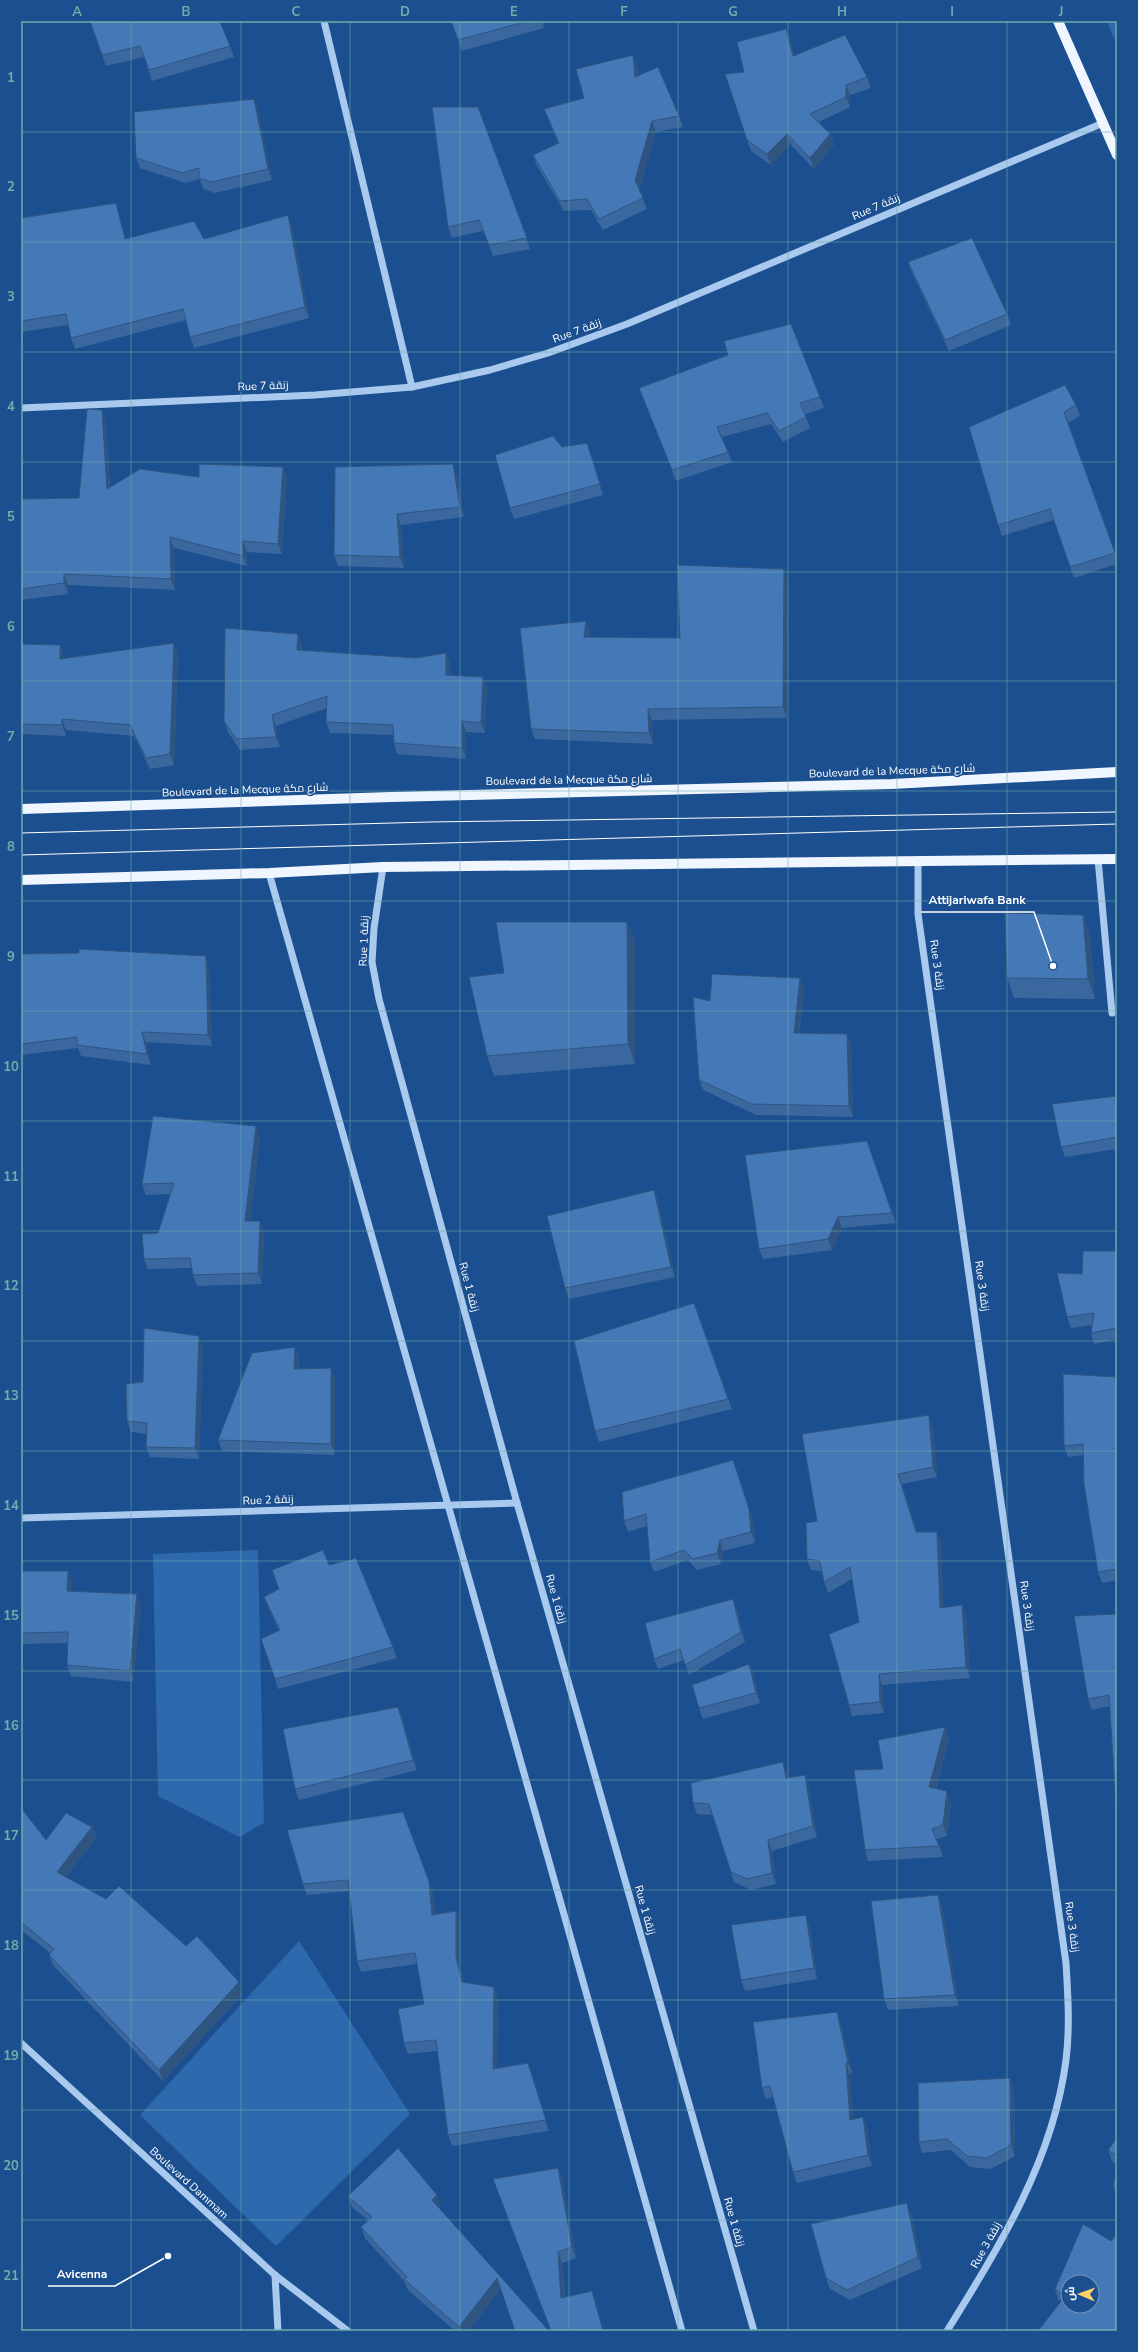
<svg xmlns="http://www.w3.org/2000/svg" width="1138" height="2352" viewBox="0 0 1138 2352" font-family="'Nunito Sans',Cairo,sans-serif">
<rect width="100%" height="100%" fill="#1b4f8f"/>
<g fill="#2e69ad">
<polygon points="1107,21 1117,21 1117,38 1114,39"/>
<polygon points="258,1550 264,1823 239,1837 158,1796 153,1554"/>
<polygon points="299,1941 410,2114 276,2246 140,2115"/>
</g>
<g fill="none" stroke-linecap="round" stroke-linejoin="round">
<g stroke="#a9c9ee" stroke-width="7">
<polyline points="324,21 412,387"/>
<polyline points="21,408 315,395 412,387 490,370 548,353 627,324 1103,123"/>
<polyline points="1098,859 1112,1013"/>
<path d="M 918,860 L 918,914 L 1066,1963 C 1068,1996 1070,2028 1066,2060 C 1053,2161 999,2247 947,2331"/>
<polyline points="383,867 374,928 372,962 379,999 517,1503 754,2331"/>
<polyline points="269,873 682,2331"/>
<polyline points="21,1518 517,1503"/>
<polyline points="21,2043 275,2275 348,2331"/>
<polyline points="275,2275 278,2331"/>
</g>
<g stroke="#f0f6ff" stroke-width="10">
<polyline points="1058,21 1117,155"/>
<polyline points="21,809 391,797 892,784 1117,772"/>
<polyline points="21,880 269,873 383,867 1117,859"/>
</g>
<g stroke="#fff" stroke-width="1">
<polyline points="21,833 430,822 1117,812"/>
<polyline points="21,855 1117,824"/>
</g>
</g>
<g fill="#3a679d">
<polygon points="90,21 230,46 234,57 152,81 144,57 106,66"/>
<polygon points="451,21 543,21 544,28 462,51"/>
<polygon points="786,29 790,40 794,56 867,77 871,88 850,95 850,107 819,122 830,134 834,145 814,169 790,144 771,165 751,151 747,140 744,72"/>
<polygon points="637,65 638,76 679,116 683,127 656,132 639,190 647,209 603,230 591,210 564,211 537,166 533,155 558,143 544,109 584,98"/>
<polygon points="254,99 258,110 272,180 215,193 203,189 200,179 186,183 140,168 136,158"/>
<polygon points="478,107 530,249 493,256 483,231 452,238 448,227"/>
<polygon points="116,203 119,214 126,239 204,239 292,226 309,318 194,348 190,337 186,320 75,349 71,338 68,325 21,332 21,218"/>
<polygon points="908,262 1007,314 1011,325 949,351 912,273"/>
<polygon points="639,388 820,397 824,408 805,414 810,428 783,442 771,424 722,437 732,462 676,481"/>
<polygon points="1076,405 1080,416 1068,423 1117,558 1117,564 1074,578 1054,520 1002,536 998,525 969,427"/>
<polygon points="106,420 110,487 283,467 287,478 282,554 247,552 247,566 174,548 175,590 68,585 68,594 21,600 21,499 79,498"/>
<polygon points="562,447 591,454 603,495 514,519 510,508"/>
<polygon points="457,475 464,517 401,525 404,568 338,566 334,555"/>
<polygon points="784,569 788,580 787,718 652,720 653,744 535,739 531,729 586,621 590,632 589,637 680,638"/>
<polygon points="21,644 60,645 63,656 64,659 178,653 174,765 150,769 134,736 66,730 66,736 21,734"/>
<polygon points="302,644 302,650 416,658 446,653 450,664 450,676 483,677 487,688 485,733 466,732 466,759 397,754 394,743 393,735 330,733 326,722 327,708 276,726 280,747 240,750 228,732 224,721"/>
<polygon points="1083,915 1090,935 1095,999 1014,998 1007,978"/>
<polygon points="627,922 635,943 635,1064 494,1076 487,1056 504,973"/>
<polygon points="21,954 209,967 212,1046 146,1042 151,1065 81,1056 78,1048 21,1055"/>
<polygon points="804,989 799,1033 847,1034 851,1045 853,1117 756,1115 703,1090 699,1080 710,1001"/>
<polygon points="1117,1096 1117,1149 1065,1157 1061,1147"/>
<polygon points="260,1137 250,1221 260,1221 264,1232 262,1284 197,1286 193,1275 192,1268 148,1269 144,1259 158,1233 170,1194 146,1195 142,1184"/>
<polygon points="867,1141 896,1223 842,1228 832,1250 763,1259 759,1249"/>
<polygon points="654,1190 658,1201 675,1277 569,1299 565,1288"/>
<polygon points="1117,1251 1117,1339 1094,1344 1091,1333 1092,1325 1071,1328 1067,1317 1082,1274"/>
<polygon points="694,1303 732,1409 599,1442 595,1431"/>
<polygon points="203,1346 199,1459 150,1457 146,1447 147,1434 131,1432 127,1421 143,1382"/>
<polygon points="295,1347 299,1358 299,1369 335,1379 335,1455 222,1451 218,1440"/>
<polygon points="1117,1377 1117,1580 1102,1583 1098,1572 1083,1455 1068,1457 1064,1446"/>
<polygon points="933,1426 937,1477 902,1484 917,1532 941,1543 943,1608 962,1605 966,1616 970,1678 882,1685 884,1713 852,1716 849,1705 859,1622 852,1579 828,1593 824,1582 822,1571 811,1570 807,1559 817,1521"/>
<polygon points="737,1470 753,1520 755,1543 723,1551 721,1564 697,1570 688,1560 654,1572 650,1562 647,1526 628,1532 624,1521"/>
<polygon points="329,1565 393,1647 397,1658 278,1689 275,1679 279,1631 268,1607 264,1597"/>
<polygon points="21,1571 68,1571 72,1582 71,1592 141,1605 133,1682 71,1676 67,1665 68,1643 21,1644"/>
<polygon points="733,1599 737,1610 745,1642 689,1675 684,1660 658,1669 654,1659"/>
<polygon points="1117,1614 1117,1810 1116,1807 1110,1706 1092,1710 1088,1699"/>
<polygon points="749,1664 753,1674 760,1703 703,1719 699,1708"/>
<polygon points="398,1707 402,1717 417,1770 299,1800 295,1789"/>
<polygon points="945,1727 949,1738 936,1789 951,1802 947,1836 937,1839 943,1857 868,1861 865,1850 883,1769"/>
<polygon points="787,1773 788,1778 805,1775 808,1785 817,1837 772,1851 776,1884 751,1890 734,1882 713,1815 697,1814 693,1803"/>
<polygon points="21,1810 46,1840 92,1827 96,1838 66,1877 186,1946 243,1993 163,2081 53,1965 49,1955 50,1953 21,1930"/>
<polygon points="287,1830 433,1891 435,1915 456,1911 460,1922 460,1968 464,1982 498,1998 497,2068 531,2074 549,2131 452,2146 448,2135 437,2051 408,2054 404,2043 424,2004 417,1964 361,1972 357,1961 349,1891 307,1895 303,1884"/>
<polygon points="938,1895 942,1906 959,2006 888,2010 884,1999"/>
<polygon points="810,1926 817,1979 745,1991 741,1980"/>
<polygon points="841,2023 852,2073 850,2074 853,2120 863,2117 867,2128 872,2166 797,2183 793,2172 773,2097 766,2099 762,2088"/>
<polygon points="1010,2078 1014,2089 1015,2156 991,2169 970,2167 951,2150 922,2153 919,2142"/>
<polygon points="1117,2138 1117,2164 1112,2161 1108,2150"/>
<polygon points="558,2168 562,2179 576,2258 562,2263 565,2297 596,2302 551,2331"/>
<polygon points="1117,2173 1117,2196 1113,2185"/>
<polygon points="437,2195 440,2206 439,2208 500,2289 469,2331 455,2331 408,2290 404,2281 365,2238 361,2227 368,2220 352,2207 348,2196"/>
<polygon points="911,2213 922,2268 850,2300 830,2289 826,2278"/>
<polygon points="1111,2241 1061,2301 1058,2300 1055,2289"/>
</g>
<g fill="#305480">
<polygon points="542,21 543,21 544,28"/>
<polygon points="786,29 790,40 797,67 793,56"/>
<polygon points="633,55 637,65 639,88 635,77"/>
<polygon points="846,85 850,95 850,107 846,97"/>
<polygon points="254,99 258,110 272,180 268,169"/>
<polygon points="652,121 656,132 639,190 635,180"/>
<polygon points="787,134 790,144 771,165 767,154"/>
<polygon points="830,134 834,145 814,169 810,158"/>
<polygon points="116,203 119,214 129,250 125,239"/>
<polygon points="288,215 292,226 309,318 305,307"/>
<polygon points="102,410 106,420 110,500 107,489"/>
<polygon points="453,464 457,475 464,517 460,507"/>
<polygon points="283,467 287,478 282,554 278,544"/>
<polygon points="397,514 401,525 404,568 400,557"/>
<polygon points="170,537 174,548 175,590 171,579"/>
<polygon points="243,541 247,552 247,566 243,556"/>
<polygon points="784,569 788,580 787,718 783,707"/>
<polygon points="64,574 68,585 68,594 64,583"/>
<polygon points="586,621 590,632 588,648 584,637"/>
<polygon points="298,634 302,644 301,661 297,650"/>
<polygon points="174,643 178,653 174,765 170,754"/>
<polygon points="60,645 63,656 64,670 60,659"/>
<polygon points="446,653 450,664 450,686 446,675"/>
<polygon points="483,677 487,688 485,733 481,723"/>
<polygon points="648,709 652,720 653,744 649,733"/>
<polygon points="272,715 276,726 280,747 276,737"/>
<polygon points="62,719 66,730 66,736 62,725"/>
<polygon points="462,721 466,732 466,759 462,748"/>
<polygon points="1083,915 1090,935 1095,999 1088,979"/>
<polygon points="627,922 635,943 635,1064 628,1044"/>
<polygon points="206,956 209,967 212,1046 208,1035"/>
<polygon points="800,978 804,989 797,1044 794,1033"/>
<polygon points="142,1032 146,1042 151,1065 147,1054"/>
<polygon points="847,1034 851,1045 853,1117 849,1106"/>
<polygon points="256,1126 260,1137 249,1232 245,1221"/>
<polygon points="654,1190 658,1201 675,1277 671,1267"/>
<polygon points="838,1217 842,1228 832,1250 828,1239"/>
<polygon points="260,1221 264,1232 262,1284 258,1273"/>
<polygon points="199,1336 203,1346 199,1459 195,1448"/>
<polygon points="295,1347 299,1358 298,1380 294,1369"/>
<polygon points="331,1368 335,1379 335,1455 331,1444"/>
<polygon points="929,1415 933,1426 937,1477 933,1467"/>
<polygon points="21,1433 22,1462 21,1459"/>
<polygon points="733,1460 753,1520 755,1543 751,1532"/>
<polygon points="898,1474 902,1484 920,1542 916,1532"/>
<polygon points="937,1532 941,1543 944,1619 940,1608"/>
<polygon points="720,1540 723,1551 721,1564 717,1553"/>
<polygon points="68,1571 72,1582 71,1602 67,1591"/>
<polygon points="137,1594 141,1605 133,1682 130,1671"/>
<polygon points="733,1599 737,1610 745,1642 741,1632"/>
<polygon points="962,1605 966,1616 970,1678 966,1667"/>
<polygon points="749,1664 753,1674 760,1703 756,1693"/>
<polygon points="879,1674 882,1685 884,1713 880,1702"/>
<polygon points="398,1707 402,1717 417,1770 413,1760"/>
<polygon points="945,1727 949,1738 933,1798 929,1787"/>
<polygon points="783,1762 787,1773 790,1789 786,1778"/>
<polygon points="805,1775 808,1785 817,1837 813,1826"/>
<polygon points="947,1791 951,1802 947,1836 943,1825"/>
<polygon points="92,1827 96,1838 61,1883 57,1872"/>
<polygon points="768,1840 772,1851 776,1884 772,1873"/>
<polygon points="429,1881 433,1891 436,1926 432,1915"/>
<polygon points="938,1895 942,1906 959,2006 955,1995"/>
<polygon points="456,1911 460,1922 460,1968 466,1993 462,1982 456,1957"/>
<polygon points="806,1915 810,1926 817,1979 814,1968"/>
<polygon points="239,1982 243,1993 163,2081 159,2070"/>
<polygon points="494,1987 498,1998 497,2079 493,2069"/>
<polygon points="837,2012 841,2023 852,2073 848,2063"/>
<polygon points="528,2063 531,2074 549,2131 546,2120"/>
<polygon points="846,2063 850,2074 854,2131 850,2120"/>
<polygon points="1010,2078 1014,2089 1015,2156 1011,2145"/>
<polygon points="863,2117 867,2128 872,2166 868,2155"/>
<polygon points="558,2168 562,2179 576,2258 572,2247"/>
<polygon points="437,2195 440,2206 436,2211 432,2200"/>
<polygon points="907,2203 911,2213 922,2268 918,2257"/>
<polygon points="558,2252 562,2263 565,2309 561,2298"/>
<polygon points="497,2278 501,2289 469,2331 461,2331 459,2327"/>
<polygon points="592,2291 596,2302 604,2331 603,2331"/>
</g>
<g fill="#4478b7" stroke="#305480" fill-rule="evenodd">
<polygon points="90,21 220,21 230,46 149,70 140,46 102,55"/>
<polygon points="451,21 528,21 458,40"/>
<polygon points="786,29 793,56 845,35 867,77 846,85 846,97 810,114 830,134 810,158 787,134 767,154 747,140 725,74 744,72 737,42"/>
<polygon points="633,55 635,77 658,67 679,116 652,121 635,180 643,198 599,219 587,199 560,201 533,155 559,143 544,109 584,98 576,69"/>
<polygon points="254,99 268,169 211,182 199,178 199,168 182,173 136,158 134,112"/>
<polygon points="432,107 478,107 527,238 489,245 479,220 448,227"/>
<polygon points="116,203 125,239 194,221 204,239 288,215 305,307 190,337 183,309 71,338 66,314 21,321 21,218"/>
<polygon points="972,238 1007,314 945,340 908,262"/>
<polygon points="791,324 820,397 800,403 806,417 779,431 767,413 717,427 728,452 672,470 639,388 728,355 724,341"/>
<polygon points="1065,385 1076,405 1064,412 1115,553 1070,567 1050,509 998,525 969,427"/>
<polygon points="87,409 102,410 107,489 140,469 199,477 199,464 283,467 278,544 243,541 243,556 170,537 171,579 64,574 64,583 21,589 21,499 79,498"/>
<polygon points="553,436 562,447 587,443 600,484 510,508 495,455"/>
<polygon points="453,464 460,507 397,514 400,557 334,555 335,467"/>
<polygon points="677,565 784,569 783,707 648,709 649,733 531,729 520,628 586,621 584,637 680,638"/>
<polygon points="225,628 298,634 297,650 416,658 446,653 446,675 483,677 481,723 462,721 462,748 394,743 393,725 326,722 327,696 272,715 276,737 236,739 224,721"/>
<polygon points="174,643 170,754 146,758 130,725 62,719 62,725 21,724 21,644 60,645 60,659"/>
<polygon points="1005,913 1083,915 1088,979 1007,978"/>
<polygon points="496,922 627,922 628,1044 487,1056 469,977 504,973"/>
<polygon points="79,949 206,956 208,1035 142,1032 147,1054 77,1045 77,1037 21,1044 21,954 79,953"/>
<polygon points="712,974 800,978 794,1033 847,1034 849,1106 752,1104 699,1080 693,997 710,1001"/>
<polygon points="1117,1096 1117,1137 1061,1147 1052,1104"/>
<polygon points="153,1116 256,1126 245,1221 260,1221 258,1273 193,1275 190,1258 144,1259 142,1234 158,1233 174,1183 142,1184"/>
<polygon points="867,1141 892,1213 838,1217 828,1239 759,1249 745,1155"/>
<polygon points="654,1190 671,1267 565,1288 547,1216"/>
<polygon points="1083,1251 1117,1251 1117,1328 1091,1333 1094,1313 1067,1317 1057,1273 1082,1274"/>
<polygon points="694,1303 728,1399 595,1431 574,1341"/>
<polygon points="144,1328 199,1336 195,1448 146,1447 147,1423 127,1421 126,1384 143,1382"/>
<polygon points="295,1347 294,1369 331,1368 331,1444 218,1440 252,1353"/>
<polygon points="1063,1374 1117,1377 1117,1569 1098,1572 1084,1484 1083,1444 1064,1446"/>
<polygon points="929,1415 933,1467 898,1474 916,1532 937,1532 940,1608 962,1605 966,1667 879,1674 880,1702 849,1705 829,1634 859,1622 850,1567 824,1582 820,1561 807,1559 806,1523 817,1521 802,1434"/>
<polygon points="733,1460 749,1509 751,1532 720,1540 717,1553 693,1559 684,1550 650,1562 646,1514 624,1521 622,1492"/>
<polygon points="323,1550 329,1565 356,1558 393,1647 275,1679 261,1639 280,1630 264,1597 279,1589 272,1570"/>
<polygon points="21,1571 68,1571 67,1591 137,1594 130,1671 67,1665 68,1632 21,1633"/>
<polygon points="733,1599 741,1632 685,1665 680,1649 654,1659 645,1623"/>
<polygon points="1117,1614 1117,1806 1116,1807 1109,1695 1088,1699 1074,1616"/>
<polygon points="749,1664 756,1693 699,1708 692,1685"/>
<polygon points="398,1707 413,1760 295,1789 283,1729"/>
<polygon points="945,1727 929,1787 947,1791 943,1825 932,1829 939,1846 865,1850 854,1770 883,1769 878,1740"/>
<polygon points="783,1762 786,1778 805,1775 813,1826 768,1840 772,1873 747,1879 731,1872 709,1804 693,1803 691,1783"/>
<polygon points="22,1809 46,1840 66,1813 92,1827 57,1872 106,1899 119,1886 186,1946 197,1936 239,1982 159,2070 49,1955 54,1949 21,1922 21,1810"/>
<polygon points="403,1812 429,1881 432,1915 456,1911 456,1957 462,1982 494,1987 493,2069 528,2063 546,2120 448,2135 436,2040 404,2043 398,2009 424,2004 415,1953 357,1961 348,1880 303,1884 287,1830"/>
<polygon points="938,1895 955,1995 884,1999 871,1901"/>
<polygon points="806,1915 814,1968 741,1980 731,1925"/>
<polygon points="837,2012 848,2063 846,2063 850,2120 863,2117 868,2155 793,2172 770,2086 762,2088 753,2022"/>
<polygon points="1010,2078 1011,2145 987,2158 967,2156 947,2139 919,2142 918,2083"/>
<polygon points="1117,2138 1117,2156 1108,2150"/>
<polygon points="398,2148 437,2195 432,2200 549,2331 515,2331 497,2278 459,2327 404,2279 407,2277 361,2227 372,2217 348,2196"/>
<polygon points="558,2168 572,2247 558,2252 561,2298 592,2291 603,2331 551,2331 493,2179"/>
<polygon points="1117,2173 1117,2187 1113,2185"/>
<polygon points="907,2203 918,2257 847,2290 826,2278 811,2224"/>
<path d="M 1083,2224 L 1111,2241 L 1117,2234 L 1117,2328 L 1116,2331 L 1038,2331 L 1065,2296 L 1055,2289 ZM 1068,2282 L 1092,2282 L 1092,2306 L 1068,2306 Z"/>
</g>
<path fill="none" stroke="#6fada8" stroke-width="1" stroke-opacity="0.55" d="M 131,21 L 131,2331M 241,21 L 241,2331M 350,21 L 350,2331M 460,21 L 460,2331M 569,21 L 569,2331M 678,21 L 678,2331M 788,21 L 788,2331M 897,21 L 897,2331M 1007,21 L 1007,2331M 21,132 L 1117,132M 21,242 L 1117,242M 21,352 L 1117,352M 21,462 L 1117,462M 21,572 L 1117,572M 21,681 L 1117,681M 21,791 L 1117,791M 21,901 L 1117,901M 21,1011 L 1117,1011M 21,1121 L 1117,1121M 21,1231 L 1117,1231M 21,1341 L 1117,1341M 21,1451 L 1117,1451M 21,1561 L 1117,1561M 21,1671 L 1117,1671M 21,1780 L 1117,1780M 21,1890 L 1117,1890M 21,2000 L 1117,2000M 21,2110 L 1117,2110M 21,2220 L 1117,2220"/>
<g text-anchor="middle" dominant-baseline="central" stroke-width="3" stroke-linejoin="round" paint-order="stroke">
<g font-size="11" fill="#fff" stroke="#1b4f8f">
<text transform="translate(876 207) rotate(-23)">Rue 7 زنقة</text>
<text transform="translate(577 331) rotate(-20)">Rue 7 زنقة</text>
<text transform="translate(263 386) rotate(-2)">Rue 7 زنقة</text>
<text transform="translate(892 771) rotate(-2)">Boulevard de la Mecque شارع مكة</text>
<text transform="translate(569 780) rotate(-1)">Boulevard de la Mecque شارع مكة</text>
<text transform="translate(245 790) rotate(-2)">Boulevard de la Mecque شارع مكة</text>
<text transform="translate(364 941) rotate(-88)">Rue 1 زنقة</text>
<text transform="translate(937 965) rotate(82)">Rue 3 زنقة</text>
<text transform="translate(982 1286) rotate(82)">Rue 3 زنقة</text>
<text transform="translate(469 1287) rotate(75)">Rue 1 زنقة</text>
<text transform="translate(268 1500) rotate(-2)">Rue 2 زنقة</text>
<text transform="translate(556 1599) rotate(74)">Rue 1 زنقة</text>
<text transform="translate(1027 1606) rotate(82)">Rue 3 زنقة</text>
<text transform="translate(645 1910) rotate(74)">Rue 1 زنقة</text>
<text transform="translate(1072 1927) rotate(82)">Rue 3 زنقة</text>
<text transform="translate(189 2183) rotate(42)">Boulevard Dammam</text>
<text transform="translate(734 2222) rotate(74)">Rue 1 زنقة</text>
<text transform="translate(986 2245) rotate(-61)">Rue 3 زنقة</text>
</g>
</g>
<path fill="none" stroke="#fff" stroke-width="1.5" d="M1053 966L1034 912H921M168 2256L115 2286H48"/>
<g fill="#fff" stroke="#1b4f8f" stroke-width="1.5">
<circle cx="1053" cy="966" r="4"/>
<circle cx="168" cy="2256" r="4"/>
</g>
<g font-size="12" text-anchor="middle" font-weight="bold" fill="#fff" stroke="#1b4f8f" stroke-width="3" stroke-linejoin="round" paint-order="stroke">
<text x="977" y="904">Attijariwafa Bank</text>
<text x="82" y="2278">Avicenna</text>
</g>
<rect width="1138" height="2352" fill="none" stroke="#1b4f8f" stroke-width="44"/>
<g transform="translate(1080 2294) rotate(272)"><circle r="19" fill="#1b4f8f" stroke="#7695bc"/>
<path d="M0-3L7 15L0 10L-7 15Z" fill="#ffd166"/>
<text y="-6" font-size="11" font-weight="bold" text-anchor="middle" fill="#ffffff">ش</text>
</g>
<rect x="22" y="22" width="1094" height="2308" fill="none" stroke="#6fada8" stroke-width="1.5"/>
<g font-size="13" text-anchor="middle" font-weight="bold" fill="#6fada8">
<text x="77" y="16">A</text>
<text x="186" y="16">B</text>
<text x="296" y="16">C</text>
<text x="405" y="16">D</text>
<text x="514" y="16">E</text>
<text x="624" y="16">F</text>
<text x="733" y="16">G</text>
<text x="842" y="16">H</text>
<text x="952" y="16">I</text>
<text x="1061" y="16">J</text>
<text x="11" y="82">1</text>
<text x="11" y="191">2</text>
<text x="11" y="301">3</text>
<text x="11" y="411">4</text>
<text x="11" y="521">5</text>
<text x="11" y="631">6</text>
<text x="11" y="741">7</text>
<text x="11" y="851">8</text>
<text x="11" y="961">9</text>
<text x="11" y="1071">10</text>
<text x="11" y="1181">11</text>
<text x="11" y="1290">12</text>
<text x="11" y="1400">13</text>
<text x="11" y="1510">14</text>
<text x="11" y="1620">15</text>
<text x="11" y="1730">16</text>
<text x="11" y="1840">17</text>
<text x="11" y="1950">18</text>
<text x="11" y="2060">19</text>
<text x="11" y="2170">20</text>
<text x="11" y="2280">21</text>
</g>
</svg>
